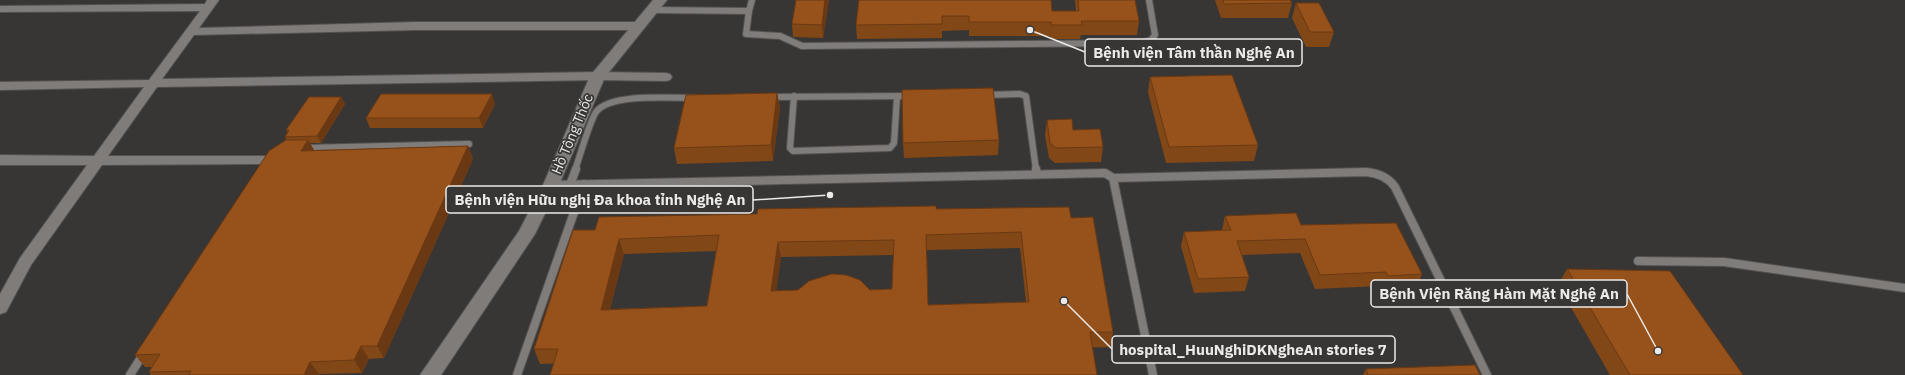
<svg xmlns="http://www.w3.org/2000/svg" width="1905" height="375" viewBox="0 0 1905 375" font-family="'IBM Plex Sans',sans-serif">
<rect width="100%" height="100%" fill="#383634"/>
<g fill="none" stroke-linecap="round" stroke-linejoin="round">
<defs>
<g id="service-far1">
<polyline points="653,10 749,11 752,0"/>
<polyline points="749,11 746,34 780,36 802,46 1141,43 1151,40 1155,35 1149,0"/>
<polyline points="985,95 1020,94 1026,96 1036,170"/>
<polyline points="794,96 790,148 793,151 890,148 894,143 897,97"/>
<polyline points="769,97 910,96"/>
<polyline points="304,148 469,144"/>
<path d="M 575,170 C 580,156 589,123 596,112 C 610,93 671,98 694,98"/>
</g>
<g id="service">
<polyline points="1036,169 1037,174"/>
<polyline points="1113,178 1153,375"/>
<path d="M 551,185 L 1105,173 L 1113,178 L 1366,172 C 1378,173 1388,177 1395,187 L 1487,375"/>
<polyline points="570,185 576,169"/>
<polyline points="1638,261 1724,262 1905,288"/>
<polyline points="130,375 144,353"/>
<polyline points="517,375 584,184"/>
</g>
<polygon id="minor" points="207,0 219,0 199,28 416,22 640,22 646,26 640,30 416,30 194,35 162,79 598,72 666,73 670,74 672,77 670,80 666,81 598,80 157,87 108,156 265,156 270,158 272,161 270,164 102,165 31,265 6,312 0,314 0,294 20,258 87,165 0,165 0,155 94,156 144,87 0,90 0,82 149,80 200,11 0,12 0,6 205,4"/>
<polygon id="tertiary" points="653,0 667,0 605,77 559,185 535,234 441,375 420,375 519,231 543,185 590,76"/>
</defs>
<use href="#service-far1" stroke="#545251" stroke-width="8"/>
<use href="#service" stroke="#545251" stroke-width="10"/>
<use href="#minor" stroke="#545251" stroke-width="2"/>
<use href="#tertiary" stroke="#545251" stroke-width="2"/>
<use href="#service-far1" stroke="#7f7c7a" stroke-width="6"/>
<use href="#service" stroke="#7f7c7a" stroke-width="8"/>
<use href="#minor" fill="#7f7c7a" fill-rule="evenodd"/>
<use href="#tertiary" fill="#7f7c7a" fill-rule="evenodd"/>
</g>
<g fill="#824717" fill-rule="evenodd">
<polygon points="796,0 829,0 823,38 793,37 792,24"/>
<polygon points="859,0 1052,11 1076,11 1075,0 1135,0 1139,21 1137,35 1081,35 1080,39 1050,39 1050,36 969,36 969,30 942,31 942,38 857,39 856,25"/>
<polygon points="1215,0 1290,0 1292,3 1288,18 1221,18"/>
<polygon points="1296,3 1334,32 1329,47 1306,47 1292,18"/>
<polygon points="1150,77 1258,145 1254,161 1166,163 1148,92"/>
<polygon points="777,93 780,108 773,161 677,164 674,148"/>
<polygon points="341,97 345,104 321,143 310,143 314,150 468,146 473,159 384,358 369,359 362,373 319,374 318,375 151,375 149,372 152,367 145,367 135,355 286,140 285,137 288,132 286,130"/>
<polygon points="495,104 483,128 370,128 366,118"/>
<polygon points="1047,120 1073,130 1103,147 1101,162 1055,163 1049,158 1045,135"/>
<polygon points="999,140 998,155 904,158 903,143"/>
<path d="M 936,209 L 1071,218 L 1113,332 L 1111,347 L 540,364 L 534,349 L 595,230 L 757,214 ZM 1020,248 L 1026,302 L 928,305 L 927,250 ZM 716,251 L 707,306 L 610,309 L 624,254 ZM 893,255 L 892,289 L 776,291 L 781,257 Z"/>
<polygon points="1225,216 1301,225 1422,274 1416,289 1382,290 1380,286 1315,289 1300,253 1242,255 1249,277 1245,291 1194,293 1181,246 1184,232 1222,230"/>
<polygon points="1567,269 1743,375 1610,375 1558,285"/>
<polygon points="1366,369 1480,375 1363,375"/>
</g>
<g fill="#6a3913">
<polygon points="825,0 829,0 823,38 822,25"/>
<polygon points="777,93 780,108 773,161 771,145"/>
<polygon points="492,94 495,104 483,128 479,118"/>
<polygon points="341,97 345,104 321,143 317,136"/>
<polygon points="308,140 315,152 301,151"/>
<polygon points="468,146 473,159 384,358 377,346"/>
<polygon points="619,239 624,254 606,325 601,310"/>
<polygon points="778,242 781,257 774,306 771,291"/>
<polygon points="361,346 369,359 362,373 354,360"/>
<polygon points="310,362 319,374 318,375 304,375"/>
</g>
<g fill="#97521b" stroke="#6a3913" fill-rule="evenodd">
<polygon points="796,0 825,0 822,25 792,24"/>
<polygon points="859,0 1051,0 1052,11 1079,11 1078,0 1135,0 1139,21 1081,21 1082,25 1051,25 1051,22 969,22 969,16 942,16 942,24 856,25"/>
<polygon points="1223,0 1290,0 1292,3 1224,4"/>
<polygon points="1296,3 1319,3 1334,32 1310,32"/>
<polygon points="1232,75 1258,145 1169,147 1150,77"/>
<polygon points="993,88 999,140 903,143 902,90"/>
<polygon points="777,93 771,145 674,148 686,95"/>
<polygon points="381,94 492,94 479,118 366,118"/>
<polygon points="309,97 341,97 317,136 285,137 289,130 286,130"/>
<polygon points="1072,119 1073,130 1100,129 1103,147 1056,148 1050,143 1047,120"/>
<polygon points="286,140 308,140 301,151 468,146 377,346 361,346 354,360 310,362 304,375 189,375 191,371 149,372 160,354 135,355 269,151"/>
<path d="M 936,206 L 936,209 L 1069,207 L 1071,218 L 1093,217 L 1113,332 L 1090,332 L 1097,375 L 550,375 L 558,349 L 534,349 L 573,230 L 595,230 L 599,217 L 757,214 L 758,209 ZM 1021,232 L 1029,302 L 928,305 L 926,235 ZM 719,235 L 707,306 L 601,310 L 619,239 ZM 894,240 L 892,289 L 870,290 L 860,280 L 846,275 L 832,274 L 809,281 L 798,290 L 771,291 L 778,242 Z"/>
<polygon points="1296,213 1301,225 1396,223 1422,274 1388,276 1386,272 1320,275 1305,239 1237,241 1249,277 1198,279 1184,232 1231,230 1225,216"/>
<polygon points="1567,269 1670,271 1743,375 1630,375"/>
<polygon points="1475,365 1480,375 1368,375 1366,369"/>
</g>
<g text-anchor="middle" dominant-baseline="central" stroke-width="3.5" stroke-linejoin="round" paint-order="stroke">
<g font-size="14" fill="#eceae9" stroke="#383634">
<text transform="translate(572 134) rotate(-67)">Hồ Tông Thốc</text>
</g>
</g>
<path fill="none" stroke="#eceae9" stroke-width="1.5" d="M1030 30L1085 52M830 195L753 200M1658 351L1627 294M1064 301L1112 349"/>
<g fill="#eceae9" stroke="#383634" stroke-width="1.5">
<circle cx="1030" cy="30" r="4"/>
<circle cx="830" cy="195" r="4"/>
<circle cx="1658" cy="351" r="4"/>
<circle cx="1064" cy="301" r="4"/>
</g>
<g fill="#383634" stroke="#eceae9" stroke-width="1.5">
<rect x="1085" y="39" width="217" height="27" rx="4"/>
<rect x="446" y="186" width="307" height="27" rx="4"/>
<rect x="1371" y="280" width="256" height="27" rx="4"/>
<rect x="1112" y="336" width="283" height="27" rx="4"/>
</g>
<g font-size="15" text-anchor="middle" font-weight="bold" fill="#eceae9">
<text x="1194" y="58">Bệnh viện Tâm thần Nghệ An</text>
<text x="600" y="205">Bệnh viện Hữu nghị Đa khoa tỉnh Nghệ An</text>
<text x="1499" y="299">Bệnh Viện Răng Hàm Mặt Nghệ An</text>
<text x="1253" y="355">hospital_HuuNghiDKNgheAn stories 7</text>
</g>
</svg>
